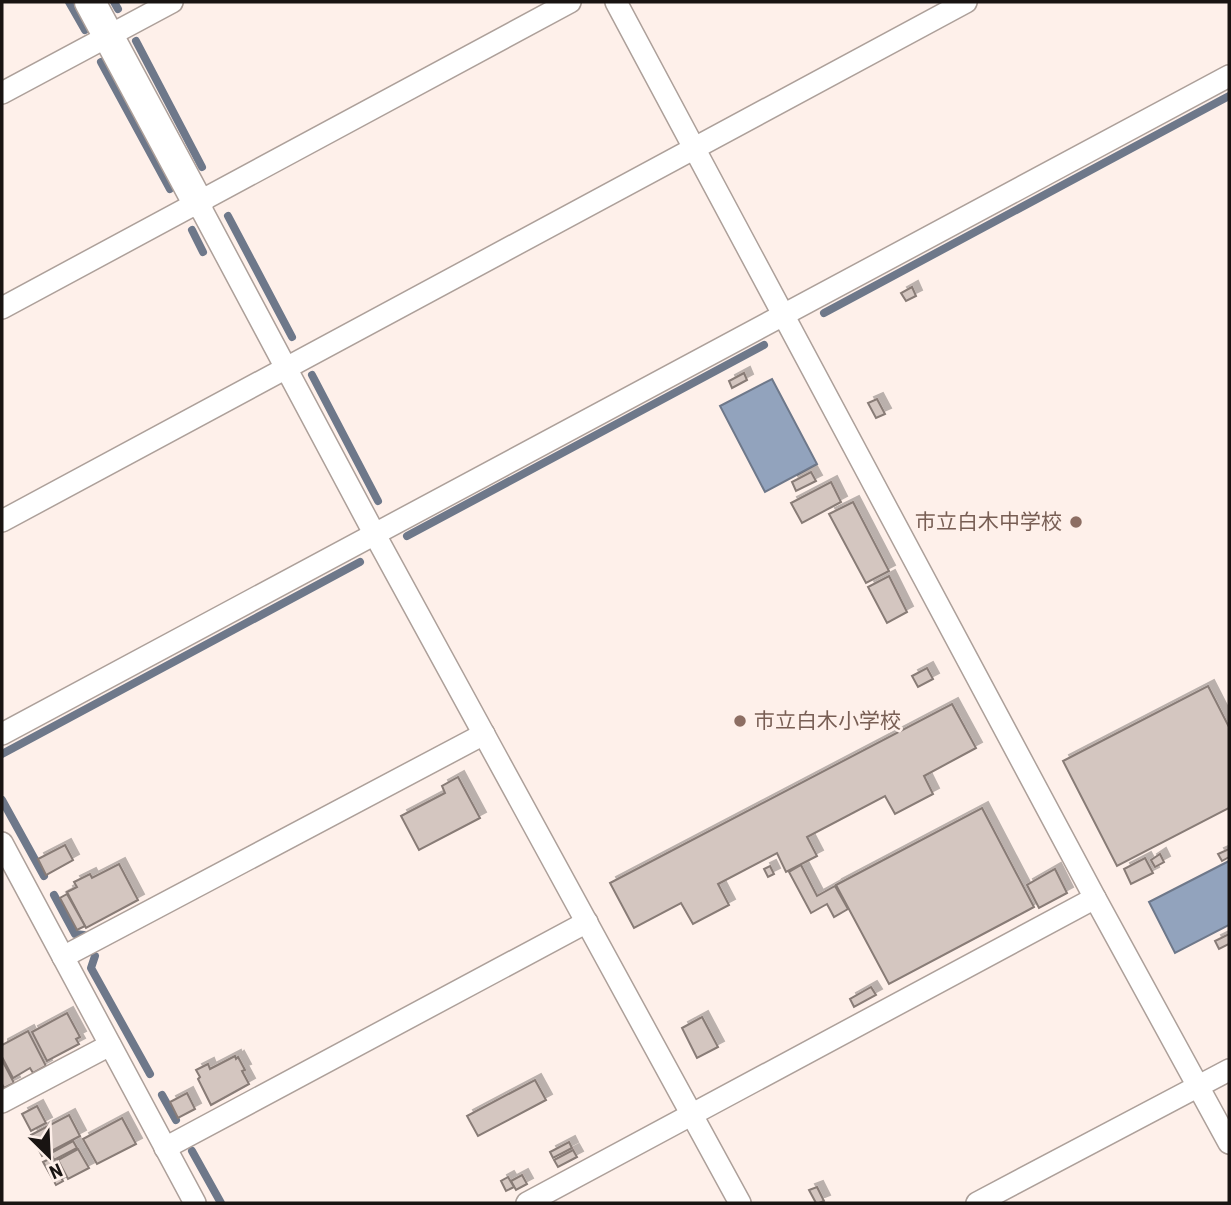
<svg xmlns="http://www.w3.org/2000/svg" width="1231" height="1205" viewBox="0 0 1231 1205" font-family="'Roboto Condensed','Noto Sans JP',sans-serif">
<defs>
<filter id="shadow"><feDropShadow dx="6" dy="-6" stdDeviation="0" flood-color="#0004"/></filter>
</defs>
<rect width="100%" height="100%" fill="#fef0ea"/>
<g fill="#92a3bd" stroke="#6e788a" stroke-width="2">
<polygon points="772,379 817,464 765,492 720,406"/>
<polygon points="1229,861 1229,925 1175,953 1149,902"/>
</g>
<g fill="none" stroke-linecap="round" stroke-linejoin="round">
<g stroke="#6e788a" stroke-width="8">
<polyline points="69,2 85,30"/>
<polyline points="114,2 118,9"/>
<polyline points="136,41 202,167"/>
<polyline points="101,62 170,189"/>
<polyline points="228,216 292,337"/>
<polyline points="192,230 203,252"/>
<polyline points="824,313 1229,96"/>
<polyline points="312,375 378,501"/>
<polyline points="407,536 764,345"/>
<polyline points="2,754 360,562"/>
<polyline points="2,800 44,876"/>
<polyline points="54,895 75,934 84,935"/>
<polyline points="95,956 91,968 150,1074"/>
<polyline points="162,1095 176,1120"/>
<polyline points="192,1151 221,1203"/>
</g>
</g>
<g fill="#d4c6c0" stroke="#887b76" stroke-width="2" filter="url(#shadow)">
<polygon points="912,287 916,296 906,301 901,293"/>
<polygon points="744,373 747,380 732,388 729,381"/>
<polygon points="877,399 885,414 876,418 868,403"/>
<polygon points="811,472 816,481 796,491 792,482"/>
<polygon points="831,482 841,502 802,523 791,503"/>
<polygon points="853,502 889,571 866,583 829,514"/>
<polygon points="889,576 907,612 887,623 868,587"/>
<polygon points="927,668 933,679 918,687 912,676"/>
<polygon points="1208,686 1229,727 1229,808 1117,866 1063,761"/>
<polygon points="952,704 976,748 924,776 933,794 895,814 885,796 807,837 817,856 786,872 777,853 718,884 729,905 693,924 681,903 634,928 610,883"/>
<polygon points="458,777 480,818 419,850 401,816 445,793 442,786"/>
<polygon points="982,808 1034,907 889,984 836,885"/>
<polygon points="65,845 73,860 46,875 38,859"/>
<polygon points="1229,849 1229,857 1222,861 1218,854"/>
<polygon points="1160,854 1164,862 1155,867 1151,860"/>
<polygon points="1145,858 1153,873 1131,884 1124,869"/>
<polygon points="119,864 138,900 86,928 67,892 77,887 74,882 90,874 92,878"/>
<polygon points="801,865 817,896 835,886 848,909 834,917 827,904 811,913 789,872"/>
<polygon points="770,866 774,874 768,877 764,869"/>
<polygon points="1055,869 1067,893 1039,908 1027,885"/>
<polygon points="67,894 85,926 77,930 60,898"/>
<polygon points="1229,934 1229,944 1219,949 1215,941"/>
<polygon points="871,987 876,995 854,1007 850,999"/>
<polygon points="67,1013 80,1037 76,1039 79,1044 47,1061 32,1032"/>
<polygon points="702,1017 718,1047 697,1058 682,1028"/>
<polygon points="28,1031 46,1066 33,1073 30,1068 13,1078 2,1057 2,1045"/>
<polygon points="235,1056 236,1059 238,1057 245,1070 242,1071 249,1084 211,1105 198,1079 200,1077 196,1070 208,1064 210,1069"/>
<polygon points="2,1060 14,1083 4,1088 2,1084"/>
<polygon points="535,1080 546,1100 478,1136 467,1116"/>
<polygon points="187,1093 195,1109 178,1118 170,1102"/>
<polygon points="37,1106 46,1123 31,1131 22,1114"/>
<polygon points="69,1115 80,1136 42,1156 31,1135"/>
<polygon points="122,1118 136,1144 97,1164 83,1139"/>
<polygon points="73,1141 77,1148 54,1160 51,1153"/>
<polygon points="569,1142 572,1148 553,1158 550,1152"/>
<polygon points="78,1149 89,1168 68,1179 58,1160"/>
<polygon points="573,1150 577,1157 558,1167 554,1160"/>
<polygon points="51,1158 63,1181 56,1185 43,1162"/>
<polygon points="522,1175 527,1184 516,1190 511,1181"/>
<polygon points="508,1177 514,1187 506,1191 501,1181"/>
<polygon points="817,1187 824,1201 819,1203 816,1203 809,1190"/>
</g>
<g fill="none" stroke-linecap="round" stroke-linejoin="round">
<defs>
<g id="street">
<polyline points="616,2 1095,898 1229,1143"/>
<polyline points="2,93 172,2"/>
<polyline points="198,203 374,533 740,1203"/>
<polyline points="2,308 570,2"/>
<polyline points="2,521 966,2"/>
<polyline points="2,734 1229,76"/>
<polyline points="2,843 195,1203"/>
<polyline points="63,957 484,734"/>
<polyline points="2,1102 110,1045"/>
<polyline points="165,1148 587,922"/>
<polyline points="527,1203 1095,898"/>
<polyline points="977,1203 1229,1070"/>
</g>
<polyline id="secondary" points="90,2 198,203"/>
</defs>
<use href="#street" stroke="#ada09a" stroke-width="24"/>
<use href="#secondary" stroke="#ada09a" stroke-width="33"/>
<use href="#street" stroke="#fff" stroke-width="21"/>
<use href="#secondary" stroke="#fff" stroke-width="30"/>
</g>
<g fill="#8d6e63" stroke="#fef0ea" stroke-width="2.5">
<circle cx="1076" cy="522" r="7"/>
<circle cx="740" cy="721" r="7"/>
</g>
<g text-anchor="middle" dominant-baseline="central" stroke-width="5" stroke-linejoin="round" paint-order="stroke">
<g font-size="21" fill="#785e54" stroke="#fef0ea" text-anchor="end">
<text x="1062" y="522">市立白木中学校</text>
<text x="754" y="721" text-anchor="start">市立白木小学校</text>
</g>
</g>
<rect width="1231" height="1205" fill="none" stroke="#191412" stroke-width="7"/>
<g transform="translate(49 1156) rotate(156)" stroke="#fef0ea" stroke-width="5" paint-order="stroke">
<path d="M0-5L12 26L0 18L-12 26Z" fill="#191412"/>
<text y="-10" font-size="19" font-weight="bold" text-anchor="middle" fill="#191412">N</text>
</g>
</svg>
